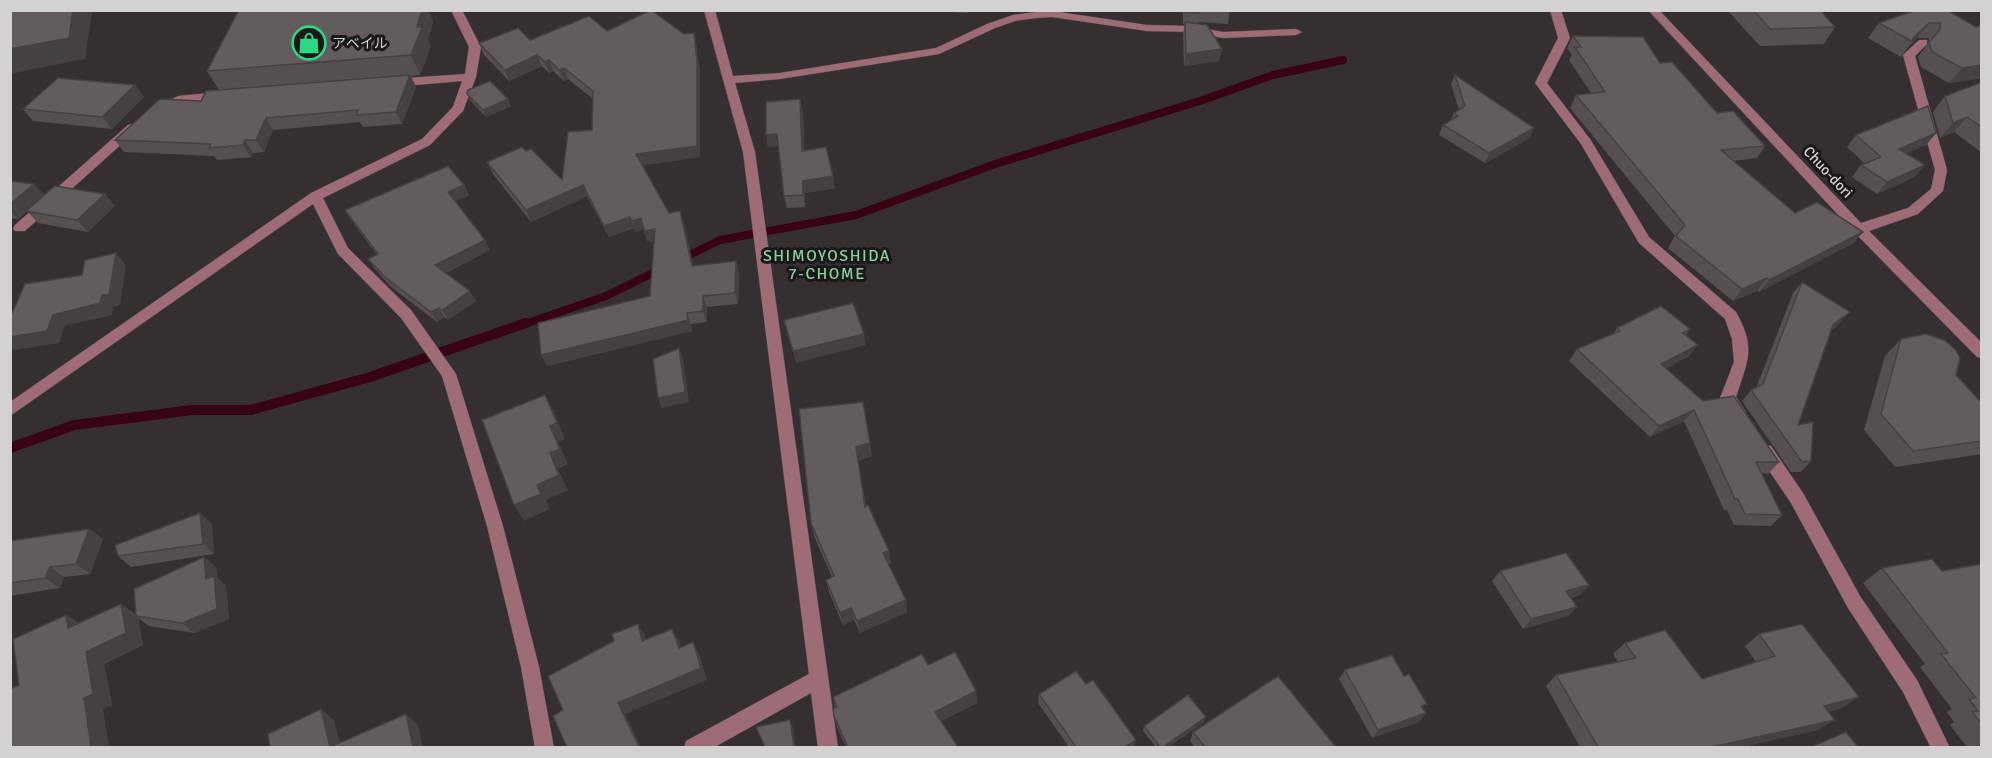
<svg xmlns="http://www.w3.org/2000/svg" width="1992" height="758" viewBox="0 0 1992 758" font-family="Signika,'Noto Sans JP',sans-serif">
<rect width="100%" height="100%" fill="#352f30"/>
<g fill="none" stroke-linecap="round" stroke-linejoin="round">
<g stroke="#380215" stroke-width="8">
<polyline points="681,259 720,240 856,215 998,163 1203,100 1273,75 1343,60"/>
<polyline points="522,325 606,296 663,268"/>
</g>
<polyline stroke="#380215" stroke-width="10" points="10,448 74,425 192,410 251,410 370,377 526,323"/>
<defs>
<g id="minor">
<polygon points="451,10 462,10 481,47 476,77 463,111 430,145 323,198 348,248 411,310 456,374 503,526 539,667 554,748 535,748 521,667 487,526 442,376 401,318 338,254 313,204 10,416 10,402 311,193 422,139 453,107 462,81 393,87 387,83 393,79 465,74 469,47"/>
<polygon points="704,10 715,10 733,76 780,73 936,48 987,24 1013,15 1036,12 1052,11 1147,25 1191,26 1223,32 1296,29 1302,32 1296,35 1223,38 1191,32 1147,31 1052,17 1036,18 1015,21 995,28 939,54 780,79 735,83 755,152 838,748 818,748 811,693 713,748 684,748 686,741 809,674 743,152"/>
<path d="M 1550,10 L 1561,10 L 1570,38 L 1547,83 L 1590,139 L 1649,237 L 1736,312 C 1757,350 1747,361 1736,397 L 1746,412 L 1743,416 L 1733,416 L 1720,398 L 1734,362 L 1732,339 L 1725,319 L 1639,243 L 1581,144 L 1535,83 L 1558,38 Z"/>
<polygon points="1648,10 1659,10 1861,223 1908,208 1931,189 1935,170 1903,55 1919,40 1927,40 1927,44 1915,56 1947,170 1943,191 1918,214 1869,231 1982,343 1982,358 1977,357 1854,232"/>
<polygon points="222,92 228,96 226,99 180,103 159,113 153,109 178,96"/>
<polygon points="132,124 136,125 136,131 25,231 15,231 13,228 15,225 128,125"/>
<polygon points="1765,445 1771,446 1803,493 1860,596 1917,680 1950,748 1931,748 1903,692 1848,608 1791,503 1759,456 1757,451 1759,446"/>
</g>
</defs>
<use href="#minor" stroke="#524c4d" stroke-width="1"/>
<use href="#minor" fill="#9e6c76" fill-rule="evenodd"/>
</g>
<g fill="#554f50">
<polygon points="239,10 428,10 433,22 428,40 431,46 420,75 411,76 416,87 402,124 363,127 360,122 273,130 264,152 253,153 251,157 217,160 214,156 124,152 115,140 201,101 219,90 207,71"/>
<polygon points="916,10 969,10 968,13"/>
<polygon points="1183,10 1230,10 1228,24 1198,22 1198,24 1222,49 1219,61 1184,66 1183,34 1185,24 1183,24"/>
<polygon points="1727,10 1820,10 1835,27 1824,44 1760,46"/>
<polygon points="1916,10 1976,27 1982,25 1982,78 1949,83 1921,67 1918,57 1929,42 1929,38 1917,38 1909,46 1901,57 1868,38 1879,23"/>
<polygon points="607,31 696,44 700,72 700,157 642,165 669,213 680,211 693,266 739,273 738,304 707,307 707,322 691,324 692,331 547,366 650,296 654,241 648,242 643,229 636,232 634,228 609,237 587,196 531,222 493,174 487,162 526,151 562,180 592,130 593,99 568,79 564,81 553,71 549,73 542,66 509,81 484,55 479,43 530,40"/>
<polygon points="1573,36 1660,63 1717,113 1765,146 1757,158 1733,161 1795,213 1863,232 1852,244 1759,292 1757,291 1733,301 1668,248 1675,236 1570,108 1576,95 1591,93 1569,60 1572,55 1567,48"/>
<polygon points="1455,75 1530,138 1485,163 1439,135 1443,125 1451,120 1454,113 1459,110 1451,84"/>
<polygon points="1982,82 1982,153 1954,132 1940,138 1933,112 1945,96"/>
<polygon points="135,85 144,97 112,129 33,121 23,109"/>
<polygon points="467,94 511,106 486,117 470,100"/>
<polygon points="803,111 804,151 835,188 805,193 805,207 787,208 784,196 778,146 768,147 766,135"/>
<polygon points="1936,133 1926,145 1907,153 1925,165 1914,177 1877,194 1852,177 1861,165 1865,164 1847,147 1856,135"/>
<polygon points="10,181 34,184 44,195 105,194 115,206 88,232 38,223 27,211 18,219 10,218"/>
<polygon points="464,185 469,195 455,201 490,250 446,273 476,301 448,320 444,317 437,322 391,287 375,269 368,259 377,255 351,220 345,210"/>
<polygon points="1802,282 1840,323 1832,330 1798,425 1811,461 1801,472 1791,472 1742,401 1751,390 1756,388 1793,293"/>
<polygon points="1617,328 1690,329 1686,335 1689,356 1666,368 1703,401 1779,462 1768,474 1761,473 1782,515 1771,526 1734,525 1727,510 1724,510 1684,421 1650,437 1569,361 1577,349 1614,333"/>
<polygon points="1901,339 1956,375 1979,400 1982,400 1982,454 1895,467 1864,430 1885,356"/>
<polygon points="799,409 872,456 858,461 866,506 889,551 891,563 888,564 906,600 907,612 860,633 854,620 843,625 829,592 826,580 832,577 814,536 811,523"/>
<polygon points="212,524 214,554 131,567 118,556"/>
<polygon points="89,529 103,539 90,574 64,577 60,588 10,596 10,541"/>
<polygon points="204,557 216,567 217,578 226,586 229,619 194,633 149,626 138,618 143,645 104,664 112,705 103,709 19,685 66,615 78,623 121,604 136,615"/>
<polygon points="1982,564 1982,747 1967,747 1950,725 1954,722 1947,712 1952,709 1920,667 1925,664 1863,583 1882,568 1942,571"/>
<polygon points="1500,571 1589,585 1580,595 1571,598 1577,607 1568,616 1523,629 1492,581"/>
<polygon points="1759,634 1842,708 1828,712 1818,730 1742,747 1580,747 1546,686 1556,675 1618,662 1613,654 1625,643 1702,679 1756,662 1745,646"/>
<polygon points="928,665 976,691 977,703 941,721 958,747 846,747 837,727 834,716 835,707 833,697"/>
<polygon points="1345,670 1423,709 1426,713 1419,722 1372,738 1339,679"/>
<polygon points="1039,694 1134,747 1069,747 1038,703"/>
<polygon points="1204,722 1168,747 1156,747 1143,731 1144,726"/>
<polygon points="1193,732 1336,747 1195,747 1190,741"/>
</g>
<g fill="#454041">
<polygon points="73,10 91,10 92,12 85,59 10,74 10,49"/>
<polygon points="422,10 428,10 433,22 428,40 431,46 420,75 411,55"/>
<polygon points="1929,23 1917,38 1909,46 1913,42 1913,38"/>
<polygon points="694,33 696,44 700,72 700,157 640,166 636,154"/>
<polygon points="1222,49 1219,61 1184,66 1186,54"/>
<polygon points="537,55 542,66 509,81 505,70"/>
<polygon points="549,60 553,71 549,73 545,62"/>
<polygon points="1982,65 1982,78 1949,83 1962,68"/>
<polygon points="564,68 568,79 564,81 559,70"/>
<polygon points="410,75 416,87 402,124 396,112"/>
<polygon points="135,85 144,97 112,129 102,117"/>
<polygon points="508,99 511,106 486,117 483,110"/>
<polygon points="800,99 803,111 804,163 802,151"/>
<polygon points="1967,117 1954,132 1940,138 1953,123"/>
<polygon points="266,118 273,130 264,152 256,140"/>
<polygon points="1534,128 1530,138 1485,163 1489,153"/>
<polygon points="1936,133 1926,145 1890,161 1899,149"/>
<polygon points="777,134 779,146 768,147 766,135"/>
<polygon points="245,140 253,153 251,157 243,145"/>
<polygon points="1925,165 1914,177 1877,194 1887,182"/>
<polygon points="833,176 835,188 805,193 805,207 803,195 803,181"/>
<polygon points="34,184 45,196 18,219 10,211 10,204"/>
<polygon points="464,185 469,195 453,202 448,192"/>
<polygon points="583,185 587,196 531,222 526,210"/>
<polygon points="105,194 115,206 88,232 77,220"/>
<polygon points="680,211 684,222 696,277 692,266"/>
<polygon points="630,217 634,228 609,237 604,226"/>
<polygon points="641,218 645,229 636,232 632,221"/>
<polygon points="655,229 659,240 648,242 644,231"/>
<polygon points="1863,232 1852,244 1759,292 1769,280"/>
<polygon points="485,240 490,250 441,275 435,265"/>
<polygon points="116,253 126,265 120,305 113,307 112,315 65,326 59,343 15,350 10,347 10,337 53,315 102,295"/>
<polygon points="736,261 739,273 738,304 735,293"/>
<polygon points="1767,278 1757,291 1733,301 1742,289"/>
<polygon points="470,291 476,301 448,320 442,310"/>
<polygon points="703,296 707,307 707,322 703,311"/>
<polygon points="439,308 444,317 437,322 431,312"/>
<polygon points="1850,312 1840,323 1823,336 1833,325"/>
<polygon points="687,313 691,324 692,331 547,366 541,355"/>
<polygon points="864,334 866,345 796,363 793,351"/>
<polygon points="1698,345 1689,356 1653,376 1661,364"/>
<polygon points="679,348 683,359 689,402 662,408 658,398"/>
<polygon points="545,395 554,412 565,439 558,442 568,464 558,469 568,490 546,500 550,509 524,521 514,505 537,485 550,453"/>
<polygon points="1694,410 1684,421 1650,437 1659,426"/>
<polygon points="870,443 872,456 858,461 856,447"/>
<polygon points="200,513 212,524 214,554 203,544"/>
<polygon points="89,529 103,539 90,574 76,564"/>
<polygon points="889,551 891,563 885,566 883,553"/>
<polygon points="204,557 216,567 217,578 226,586 229,619 194,633 182,623 206,579"/>
<polygon points="50,567 64,577 60,588 45,578"/>
<polygon points="1589,585 1580,595 1558,601 1566,591"/>
<polygon points="906,600 907,612 860,633 857,621"/>
<polygon points="121,604 138,618 143,645 104,664 112,705 103,709 109,747 91,747 84,698 86,652"/>
<polygon points="1577,607 1568,616 1523,629 1531,619"/>
<polygon points="851,608 854,620 843,625 840,613"/>
<polygon points="66,615 84,628 68,628"/>
<polygon points="638,624 645,636 649,653 642,641"/>
<polygon points="672,629 679,641 685,660 679,648"/>
<polygon points="693,642 699,654 707,680 625,714 641,747 639,747 618,703"/>
<polygon points="976,691 977,703 936,723 935,712"/>
<polygon points="1859,697 1842,708 1808,717 1824,706"/>
<polygon points="321,709 334,720 341,747 330,747"/>
<polygon points="1426,713 1419,722 1372,738 1378,730"/>
<polygon points="406,714 418,725 423,747 413,747"/>
<polygon points="1206,717 1204,722 1168,747 1163,747"/>
<polygon points="790,720 793,728 796,747 794,747"/>
<polygon points="1835,720 1818,730 1742,747 1711,747"/>
<polygon points="1136,740 1134,747 1125,747"/>
</g>
<g fill="#635c5d" stroke="#454041" stroke-width="1.5">
<polygon points="10,10 73,10 69,38 10,49"/>
<polygon points="239,10 422,10 417,27 422,27 411,55 207,71"/>
<polygon points="651,10 684,34 694,33 697,61 697,146 636,154 669,213 680,211 692,266 736,261 735,293 703,296 703,311 687,313 688,320 541,355 538,323 650,296 655,229 644,231 641,218 632,221 630,217 604,226 583,185 526,210 487,162 522,147 526,151 531,149 562,180 568,132 592,130 593,91 564,68 559,70 549,60 545,62 537,55 505,70 479,43 518,28 530,40 589,16 607,31"/>
<polygon points="1185,10 1198,10 1199,13 1185,12"/>
<polygon points="1208,10 1230,10 1230,12"/>
<polygon points="1753,10 1820,10 1835,27 1770,29"/>
<polygon points="1916,10 1947,10 1976,27 1982,25 1982,65 1962,68 1932,52 1929,42 1940,30 1940,23 1929,23 1913,38 1913,42 1879,23"/>
<polygon points="1185,22 1207,25 1222,49 1186,54"/>
<polygon points="1573,36 1643,37 1660,63 1672,62 1717,113 1733,111 1765,146 1721,150 1795,213 1817,202 1863,232 1769,280 1767,278 1742,289 1676,236 1685,225 1576,95 1605,92 1575,47 1581,47"/>
<polygon points="410,75 396,112 356,115 358,110 266,118 256,140 245,140 243,145 209,148 211,144 115,140 160,99 201,101 206,91"/>
<polygon points="1455,75 1534,128 1489,153 1443,125 1458,116 1454,113 1465,106"/>
<polygon points="58,78 135,85 102,117 23,109"/>
<polygon points="490,81 508,99 483,110 467,94 468,90"/>
<polygon points="1982,82 1982,127 1967,117 1953,123 1945,96"/>
<polygon points="800,99 802,151 826,147 833,176 803,181 803,195 784,196 777,134 766,135 766,102"/>
<polygon points="1928,106 1936,133 1899,149 1925,165 1887,182 1861,165 1881,157 1856,135"/>
<polygon points="448,166 464,185 448,192 485,240 435,265 470,291 442,310 439,308 431,312 385,277 368,259 378,254 345,210"/>
<polygon points="10,181 34,184 10,204"/>
<polygon points="55,186 105,194 77,220 26,211"/>
<polygon points="116,253 109,294 102,295 100,303 53,315 47,331 10,337 10,318 25,284 82,275 85,260"/>
<polygon points="1802,282 1850,312 1833,325 1798,425 1813,422 1811,461 1802,462 1751,390 1763,384"/>
<polygon points="853,303 864,334 793,351 784,320"/>
<polygon points="1661,306 1690,329 1683,333 1698,345 1661,364 1703,401 1734,396 1779,462 1756,462 1782,515 1745,514 1738,499 1735,499 1694,410 1659,426 1577,349 1620,331 1617,328"/>
<polygon points="1926,334 1944,340 1955,349 1960,358 1956,375 1979,400 1982,400 1982,441 1913,451 1881,414 1901,339"/>
<polygon points="679,348 685,392 658,398 653,359"/>
<polygon points="545,395 557,423 550,426 560,449 550,453 559,475 537,485 541,494 514,505 482,420"/>
<polygon points="863,402 870,443 856,447 865,507 868,505 889,551 883,553 906,600 857,621 851,608 840,613 826,580 834,576 811,523 799,409"/>
<polygon points="200,513 203,544 118,556 115,545"/>
<polygon points="89,529 76,564 50,567 45,578 10,583 10,541"/>
<polygon points="1566,553 1589,585 1566,591 1577,607 1531,619 1500,571"/>
<polygon points="204,557 206,579 214,576 217,609 182,623 136,616 134,589"/>
<polygon points="1932,559 1942,571 1982,564 1982,724 1972,712 1978,711 1969,699 1976,698 1941,654 1948,653 1882,568"/>
<polygon points="121,604 126,633 86,652 93,694 84,698 91,747 10,747 10,689 19,685 13,639 66,615 68,628"/>
<polygon points="638,624 642,641 672,629 679,648 693,642 701,668 618,703 639,747 567,747 553,716 563,710 548,676 614,641 612,634"/>
<polygon points="1802,624 1859,697 1824,706 1835,720 1711,747 1598,747 1556,675 1636,658 1625,643 1665,630 1702,679 1775,656 1759,634"/>
<polygon points="955,652 976,691 935,712 958,747 848,747 834,716 833,708 837,707 833,697 922,654 928,665"/>
<polygon points="1392,655 1404,676 1409,674 1427,704 1421,706 1426,713 1378,730 1345,670"/>
<polygon points="1076,671 1086,684 1093,680 1136,740 1125,747 1076,747 1039,694"/>
<polygon points="1278,676 1336,747 1205,747 1193,732"/>
<polygon points="1188,695 1206,717 1163,747 1160,747 1144,726"/>
<polygon points="321,709 330,747 406,714 413,747 270,747 268,734"/>
<polygon points="790,720 794,747 765,747 756,727"/>
<polygon points="1846,732 1858,747 1811,747"/>
</g>
<defs>
<symbol id="shop-ring" viewBox="-11 -11 22 22"><circle r="9.5" fill="#1b1818" stroke="#2dd884" stroke-width="1.5"/><path d="M-5-2.5h2.3a2.7 3.5 0 0 1 5.4 0H5L5.5 6h-11ZM-1.5-2.5h3a1.5 2.3 0 0 0-3 0Z" fill="#2dd884"/></symbol>
</defs>
<g fill-rule="evenodd">
<use href="#shop-ring" x="290" y="24" width="38" height="38"/>
</g>
<g text-anchor="middle" dominant-baseline="central" stroke-width="6" stroke-linejoin="round" paint-order="stroke">
<g font-size="14" fill="#d4d1d1" stroke="#1b1818" text-anchor="start">
<text x="332" y="43">アベイル</text>
</g>
<g font-size="15" fill="#d4d1d1" stroke="#1b1818">
<text transform="translate(1828 172) rotate(47)">Chuo-dori</text>
</g>
<g font-size="16" letter-spacing="1.5" fill="#87d1a2" stroke="#1b1818">
<text x="827" y="256">SHIMOYOSHIDA<tspan x="827" dy="18">7-CHOME</tspan></text>
</g>
</g>
<rect width="1992" height="758" fill="none" stroke="#d4d1d1" stroke-width="24"/>
</svg>
